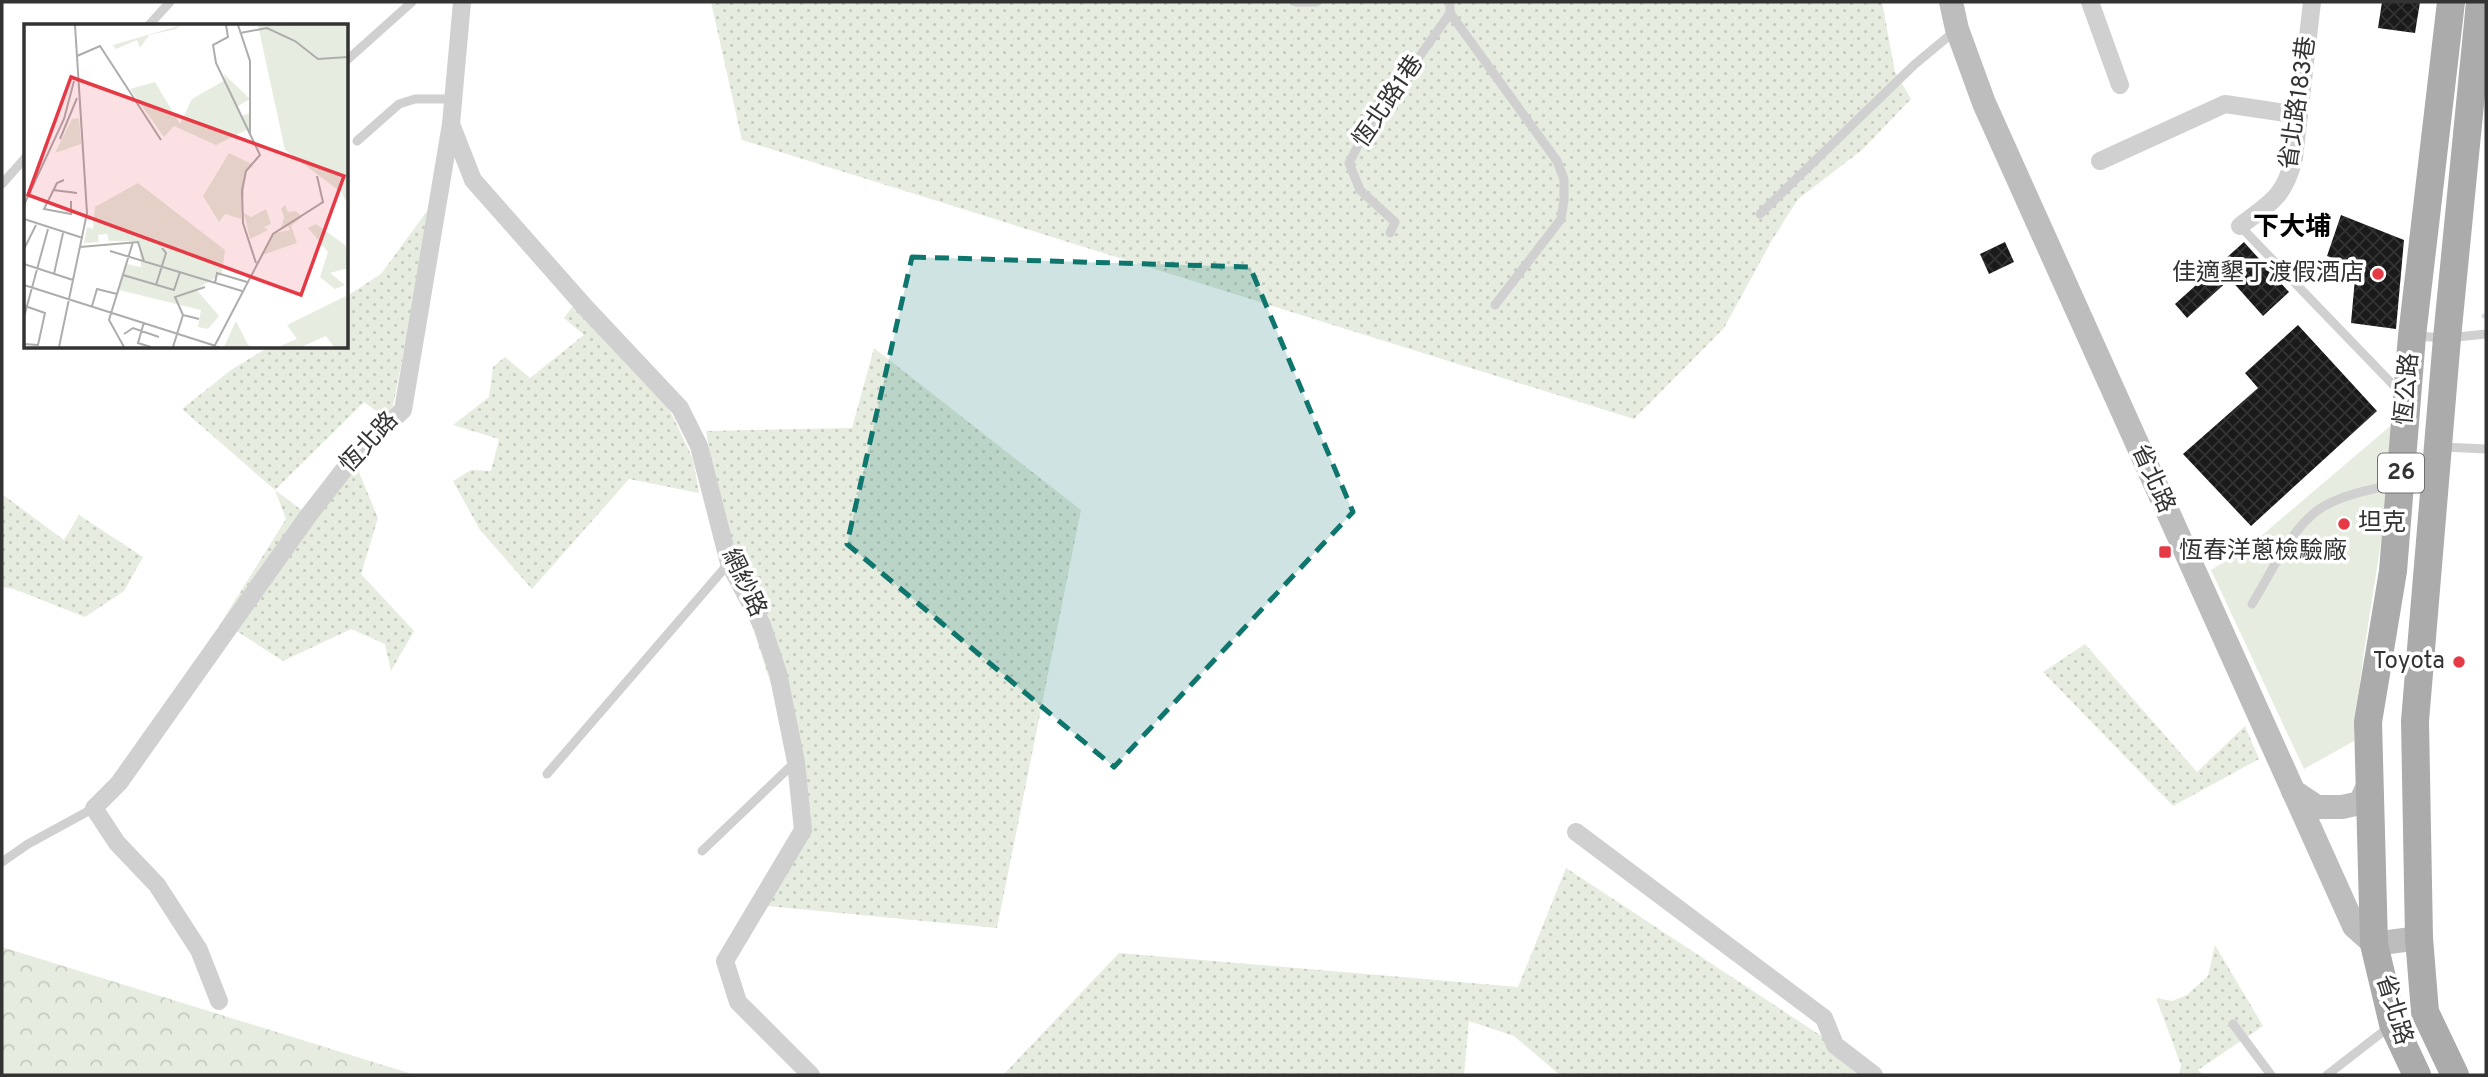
<svg xmlns="http://www.w3.org/2000/svg" width="2488" height="1077" viewBox="0 0 2488 1077" font-family="Overpass,'Noto Sans TC',sans-serif">
<defs>
<pattern id="grass-dots" width="8" height="8" patternUnits="userSpaceOnUse" patternTransform="scale(1.75)"><rect width="8" height="8" fill="#e6ecdf"/><path d="M2 2h.1M6 6h.1" fill="none" stroke="#c6cbc0" stroke-width="1.8" stroke-linecap="round"/></pattern>
<pattern id="forest-crowns" width="20" height="18" patternUnits="userSpaceOnUse" patternTransform="scale(1.75)"><rect width="20" height="18" fill="#e6ecdf"/><path d="M2 6a3 3 0 1 1 6 0M12 15a3 3 0 1 1 6 0" fill="none" stroke="#c6cbc0"/></pattern>
<pattern id="building-cross-hatch" width="8" height="8" patternUnits="userSpaceOnUse" patternTransform="scale(1.75)"><rect width="8" height="8" fill="#1a1a1a"/><path d="M0 0l8 8M0 8l8-8" fill="none" stroke="#333"/></pattern>
</defs>
<rect width="100%" height="100%" fill="#fff"/>
<g fill="url(#grass-dots)">
<polygon points="711,2 1882,2 1895,72 1911,99 1862,150 1798,199 1772,240 1724,328 1634,419 742,140"/>
<polygon points="433,203 390,421 364,402 275,490 308,515 353,458 378,518 361,574 414,631 391,671 385,644 351,629 283,661 232,628 219,626 286,519 275,490 182,409 231,370 269,347 346,346 347,296 381,274"/>
<polygon points="575,303 664,398 693,459 699,493 629,479 532,589 480,530 453,481 471,470 491,471 499,439 453,425 489,397 493,367 505,357 530,378 584,335 564,318"/>
<polygon points="874,348 1081,510 997,928 756,905 803,830 796,762 736,576 729,563 706,431 852,428"/>
<polygon points="2,494 64,540 79,515 143,557 124,591 85,617 14,589 2,587"/>
<polygon points="2085,644 2197,772 2245,726 2259,759 2173,806 2043,672"/>
<polygon points="1566,868 1835,1045 1874,1075 1560,1075 1514,1036 1469,1021 1464,1075 1003,1075 1119,953 1518,987"/>
<polygon points="2215,945 2263,1026 2198,1070 2203,1075 2179,1075 2181,1065 2156,998 2172,1001 2187,995 2208,976"/>
</g>
<polygon fill="url(#forest-crowns)" points="2,947 415,1075 2,1075"/>
<path fill="#e6ecdf" d="M 2395,422 C 2388,529 2362,634 2354,741 L 2304,769 L 2211,570 L 2247,548 Z"/>
<g fill="none" stroke-linecap="round" stroke-linejoin="round">
<polyline stroke="#cfe2ee" stroke-width="5" points="2484,316 2486,316"/>
</g>
<g fill="url(#building-cross-hatch)">
<polygon points="2382,2 2420,2 2415,33 2378,28"/>
<polygon points="2341,215 2404,240 2396,329 2351,323 2356,267 2327,256"/>
<polygon points="2005,242 2014,262 1989,274 1980,254"/>
<polygon points="2244,242 2289,292 2263,316 2230,279 2187,318 2175,304"/>
<polygon points="2298,325 2377,411 2251,526 2183,454 2258,388 2245,373"/>
</g>
<g fill="none" stroke-linecap="round" stroke-linejoin="round">
<g stroke="#d0d0d0" stroke-width="9">
<polyline points="1296,2 1316,2"/>
<polyline points="1450,13 1557,161 1564,179 1564,200 1561,219 1495,305"/>
<polyline points="148,26 170,2"/>
<polyline points="346,61 412,2"/>
<polyline points="357,141 399,104 415,99 454,99"/>
<polyline points="2,184 26,157"/>
<polyline points="1760,214 1914,65 1956,30"/>
<polyline points="2240,226 2402,394"/>
<polyline points="1390,233 1395,222 1360,190 1349,163 1361,140 1450,13 1450,2"/>
<polyline points="2415,336 2447,338 2486,334"/>
<polyline points="2443,447 2486,449"/>
<path d="M 2252,604 C 2270,575 2290,530 2318,510 C 2340,495 2369,490 2395,484"/>
<polyline points="547,774 729,563"/>
<polyline points="702,851 794,763"/>
<polyline points="2,862 28,844 94,808"/>
<polyline points="2233,1024 2271,1075"/>
<polyline points="2327,1075 2389,1027"/>
</g>
<g stroke="#d0d0d0" stroke-width="18">
<polyline points="2090,2 2120,85"/>
<polyline points="451,124 473,180 586,308 680,408 699,446 729,563 762,625 778,673 796,762 803,830 725,961 738,1002 811,1075"/>
<polyline points="2100,161 2225,104 2299,115"/>
<path d="M 2240,226 C 2271,202 2284,198 2294,158 L 2312,2"/>
<polyline points="1576,832 1824,1018 1835,1045 1874,1075"/>
<polyline points="219,1001 199,950 157,885 117,843 94,808 119,783 308,516 353,458 403,410 451,124 462,2"/>
</g>
<g stroke="#bdbdbd" stroke-width="24">
<polyline points="1951,2 1957,29 1984,103 2354,926 2374,944 2419,938"/>
<polyline points="2293,791 2317,807 2342,807 2360,803 2370,782"/>
</g>
<g stroke="#ababab" stroke-width="28">
<polyline points="2417,1075 2393,1024 2374,944 2368,722 2393,571 2412,336 2451,2"/>
<polyline points="2455,1075 2425,1012 2419,938 2415,721 2447,338 2480,2"/>
</g>
</g>
<path fill="#0f766e" fill-opacity="0.2" stroke="#0f766e" stroke-width="5" stroke-dasharray="14 9" stroke-linejoin="round" d="M 912,257 L 1250,267 L 1353,512 L 1114,767 L 847,544 Z"/>
<g fill="#e63946" stroke="#fff" stroke-width="2.5">
<circle cx="2378" cy="274" r="7"/>
<circle cx="2344" cy="524" r="7"/>
<rect x="2158" y="545" width="14" height="14" rx="3.5"/>
<circle cx="2459" cy="662" r="7"/>
</g>
<g text-anchor="middle" dominant-baseline="central" stroke-width="7" stroke-linejoin="round" paint-order="stroke">
<rect fill="#fff" stroke="#707070" stroke-width="2" x="2378" y="453.5" width="46" height="39" rx="5"/>
<g font-size="23" font-weight="bold" fill="#333">
<text x="2401" y="473">26</text>
</g>
<g font-size="24" fill="#333" stroke="#fff">
<text transform="translate(1389 102) rotate(-56)">恆北路1巷</text>
<text transform="translate(2299 103) rotate(-82)">省北路183巷</text>
<text transform="translate(2408 389) rotate(-85)">恆公路</text>
<text transform="translate(370 443) rotate(-47)">恆北路</text>
<text transform="translate(2152 479) rotate(66)">省北路</text>
<text transform="translate(743 583) rotate(65)">網紗路</text>
<text transform="translate(2393 1010) rotate(73)">省北路</text>
</g>
<g font-size="24" fill="#333" stroke="#fff" text-anchor="end">
<text x="2364" y="274">佳適墾丁渡假酒店</text>
<text x="2358" y="524" text-anchor="start">坦克</text>
<text x="2179" y="552" text-anchor="start">恆春洋蔥檢驗廠</text>
<text x="2445" y="662">Toyota</text>
</g>
<g font-size="26" font-weight="bold" fill="#000" stroke="#fff">
<text x="2292" y="228">下大埔</text>
</g>
</g>
<g transform="translate(24 24)">
<rect width="324" height="324" fill="#fff"/>
<path d="M 158,1 L 152,5 L 125,11 L 116,24 L 113,16 L 92,25 L 89,21 ZM 200,50 L 226,75 L 214,82 L 217,92 L 226,89 L 226,104 L 192,121 L 150,102 L 140,113 L 106,65 L 131,58 L 156,100 L 168,75 L 201,56 ZM 205,129 L 230,141 L 222,148 L 217,195 L 201,190 L 195,198 L 179,172 ZM 114,159 L 201,226 L 198,250 L 172,265 L 195,292 L 184,305 L 174,303 L 177,286 L 95,266 L 103,240 L 117,243 L 115,217 L 85,217 L 83,210 L 74,211 L 75,218 L 60,219 L 63,203 L 69,205 L 71,183 ZM 261,181 L 264,188 L 272,187 L 278,193 L 267,202 L 273,219 L 238,231 L 251,209 L 266,206 L 264,202 L 257,206 L 260,193 L 257,185 ZM 242,185 L 247,200 L 240,203 L 244,206 L 226,215 L 220,189 L 227,193 ZM 292,200 L 321,221 L 324,230 L 324,244 L 306,249 L 321,261 L 311,265 L 296,253 L 304,228 L 284,204 ZM 324,271 L 324,323 L 310,323 L 302,312 L 277,323 L 254,323 L 273,315 L 263,301 ZM 212,297 L 224,321 L 230,323 L 200,323 Z" fill="#e6ecdf"/>
<path d="M 234,1 L 324,1 L 324,182 L 318,169 L 261,126 Z" fill="#e6ecdf"/>
<path d="M 269,1 L 306,1 L 288,19 L 275,21 Z" fill="#e6ecdf"/>
<path d="M 55,94 L 57,120 L 31,129 L 48,95 Z" fill="#e6ecdf"/>
<path fill="none" stroke="#adadad" stroke-width="2" d="M 202,1 L 204,13 L 189,21 L 192,39 L 236,131 L 222,147 L 218,166 L 219,199 L 232,239M 214,1 L 226,37 L 226,110M 216,9 L 243,4 L 271,17 L 294,35 L 324,33M 53,32 L 76,22 L 137,116M 36,115 L 53,74M 40,156 L 33,159 L 20,185 L 47,190 L 47,177M 29,166 L 53,169M 0,181 L 40,95 L 50,57M 0,195 L 59,214M 56,223 L 114,218 L 120,237M 0,225 L 12,201M 86,227 L 218,267M 0,240 L 49,256M 30,250 L 39,209M 99,251 L 150,266 L 156,248M 191,259 L 193,249 L 223,258M 0,261 L 195,323M 132,261 L 142,229 L 138,224M 68,282 L 73,265 L 93,270M 159,291 L 151,273 L 181,263M 0,293 L 24,205M 120,298 L 114,319 L 127,323M 100,310 L 109,304 L 135,313M 0,320 L 14,321 L 21,289 L 1,282M 35,323 L 63,189 L 51,1M 100,323 L 85,296 L 109,218M 149,323 L 159,291 L 175,295M 190,323 L 249,210 L 299,178 L 293,152"/>
<path fill="#e63946" fill-opacity="0.15" stroke="#e63946" stroke-width="3.5" d="M 47,53 L 320,152 L 277,271 L 4,171 Z"/>
<rect width="324" height="324" fill="none" stroke="#333" stroke-width="3.5"/>
</g>
<rect width="2488" height="1077" fill="none" stroke="#333333" stroke-width="7"/>
</svg>
